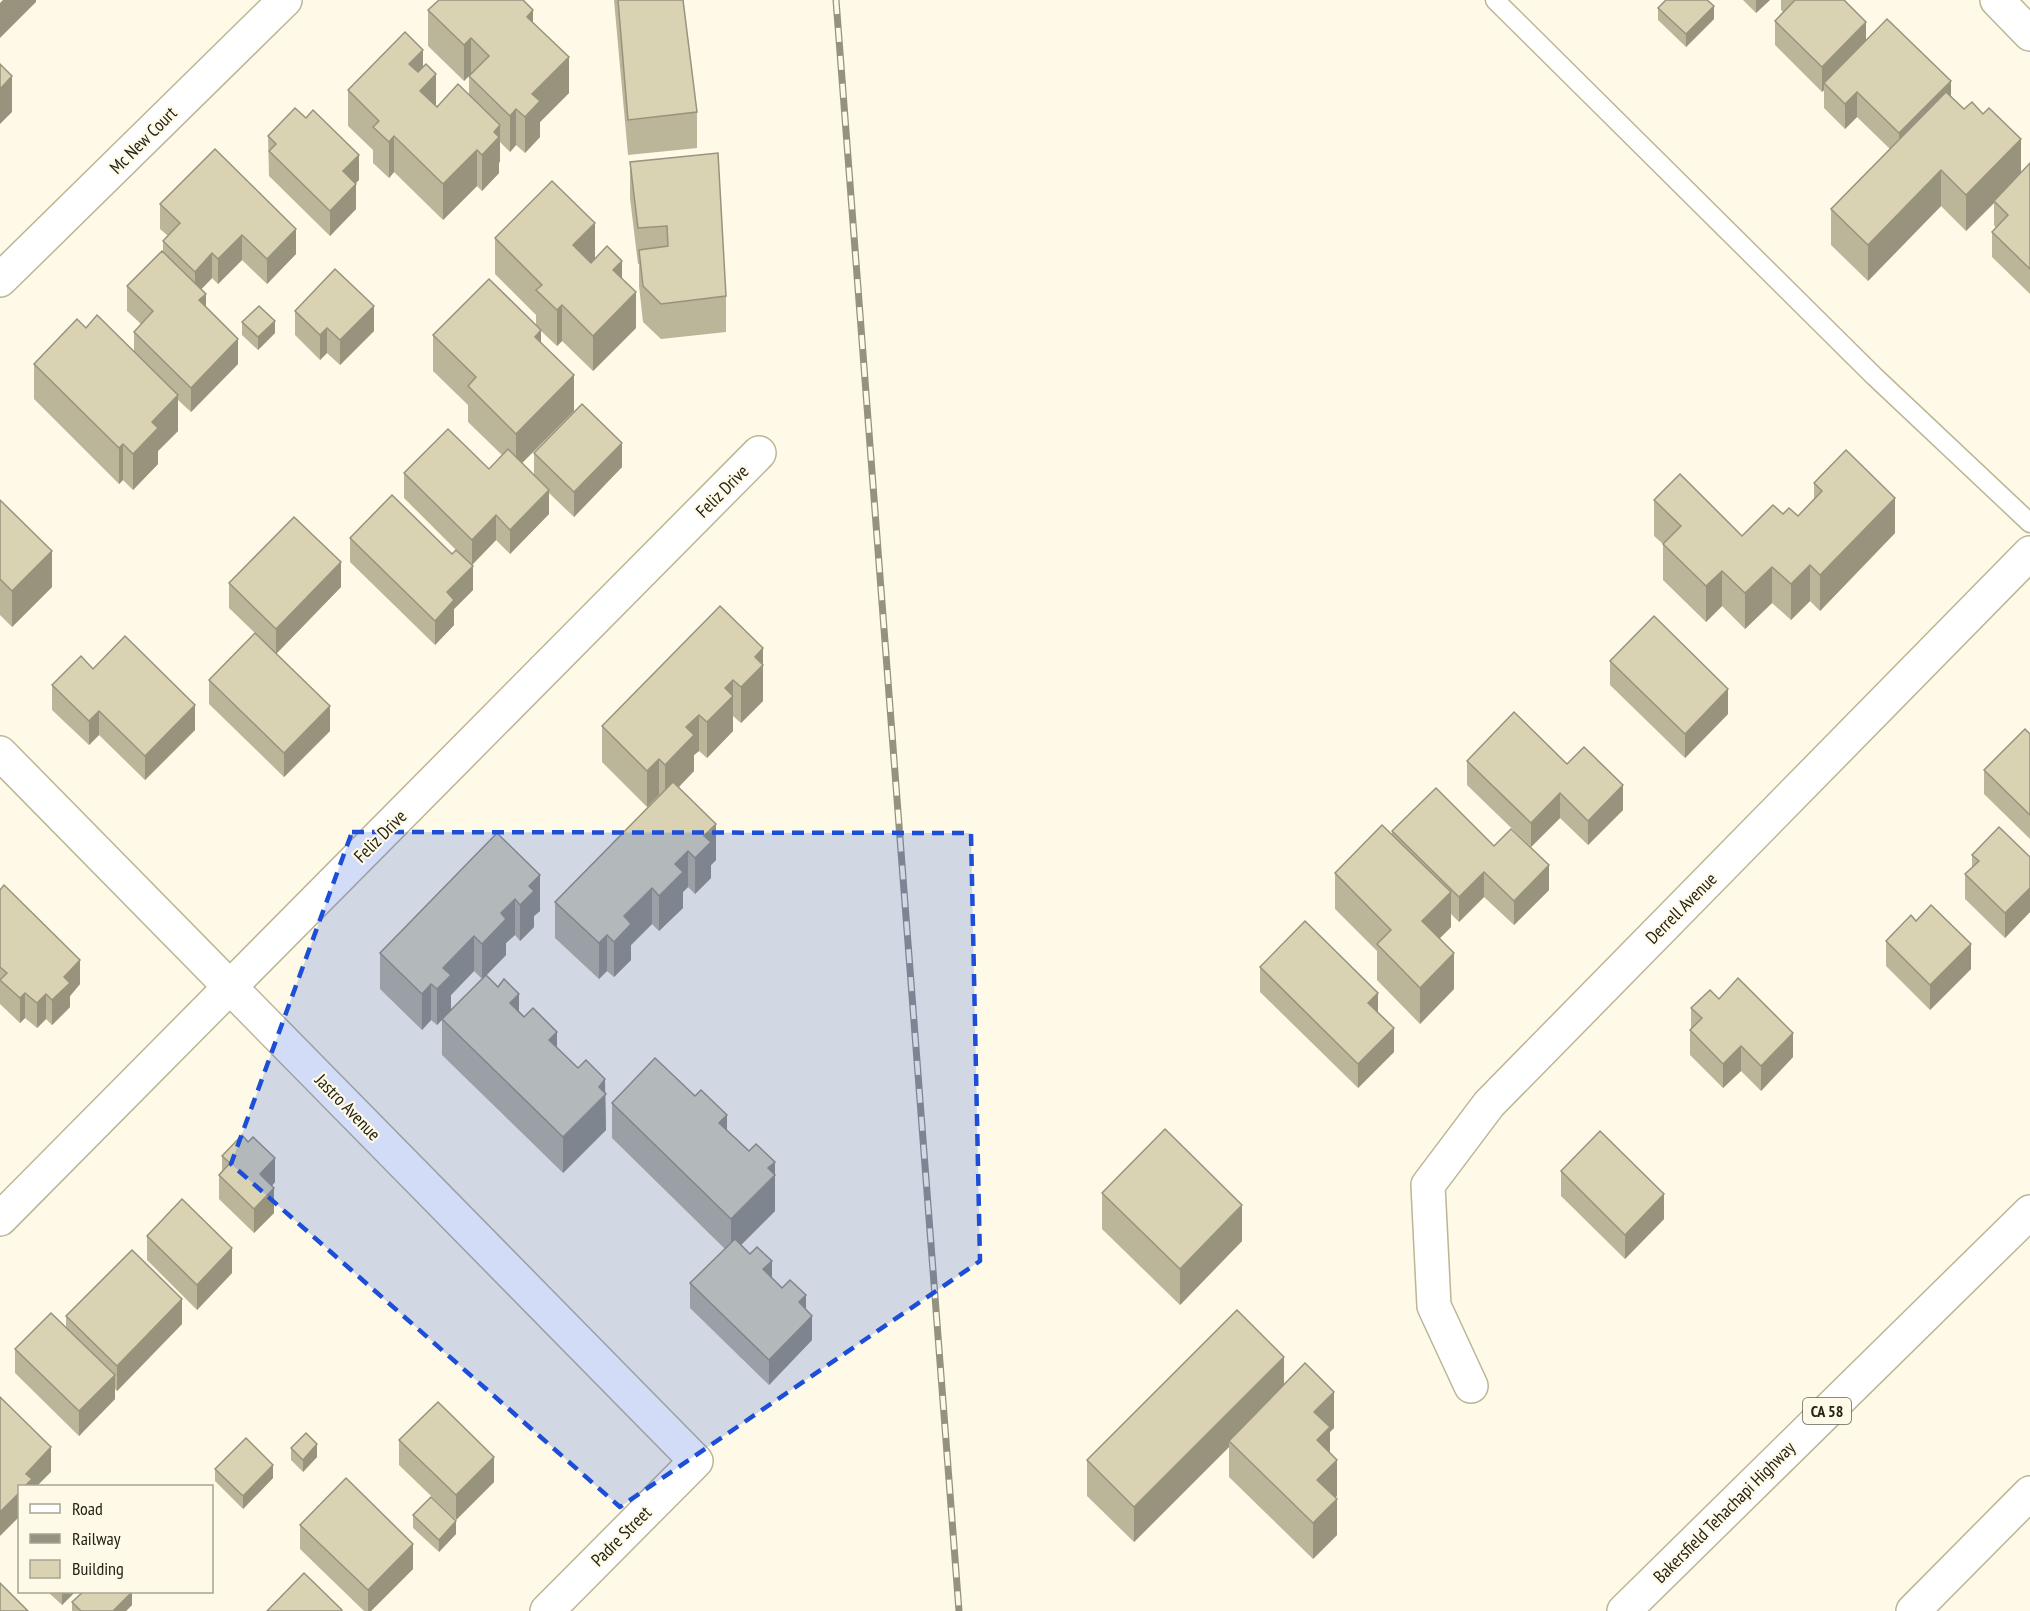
<svg xmlns="http://www.w3.org/2000/svg" width="2030" height="1611" viewBox="0 0 2030 1611" font-family="'PT Sans Narrow',sans-serif">
<rect width="100%" height="100%" fill="#fefae7"/>
<g fill="none" stroke-linecap="round" stroke-linejoin="round">
<defs>
<polyline id="lane" points="1495,0 1874,376 2030,523"/>
<g id="street">
<polyline points="1997,0 2030,34"/>
<polyline points="0,280 285,0"/>
<polyline points="0,753 696,1461 547,1611"/>
<polyline points="0,1219 759,453"/>
<polyline points="1471,1386 1434,1306 1428,1185 1489,1104 2030,553"/>
</g>
<g id="highway">
<polyline points="1624,1611 2030,1212"/>
<polyline points="1913,1611 2030,1493"/>
</g>
</defs>
<use href="#lane" stroke="#bcb596" stroke-width="21"/>
<use href="#street" stroke="#bcb596" stroke-width="36"/>
<use href="#highway" stroke="#bcb596" stroke-width="36"/>
<use href="#lane" stroke="#fff" stroke-width="18"/>
<use href="#street" stroke="#fff" stroke-width="33"/>
<use href="#highway" stroke="#fff" stroke-width="33"/>
<defs>
<polyline id="rail" points="836,0 959,1611"/>
</defs>
<use href="#rail" stroke="#959282" stroke-width="7"/>
<use href="#rail" stroke="#fefae7" stroke-width="4.5" stroke-dasharray="14" stroke-linecap="butt"/>
</g>
<g fill="#bbb59a" fill-rule="evenodd">
<polygon points="614,0 683,0 697,112 697,148 628,155"/>
<polygon points="1743,0 1770,0 1756,13"/>
<polygon points="1781,0 1844,0 1866,40 1951,96 2021,173 2030,163 2030,294 1992,257 1992,232 1996,228 1994,225 1994,203 1966,231 1941,206 1868,281 1831,245 1831,209 1890,149 1857,117 1845,129 1824,108 1824,90 1822,92 1775,45 1775,21 1783,12 1781,10"/>
<polygon points="1658,8 1714,19 1686,47 1658,20"/>
<polygon points="428,10 533,23 569,93 540,122 540,137 525,153 516,145 510,152 500,142 500,161 499,163 499,173 482,191 477,186 443,220 394,172 389,178 373,163 373,150 348,126 348,90 423,67 436,106 469,95 469,76 471,74 464,81 428,46"/>
<polygon points="268,136 359,180 355,183 356,209 330,236 269,176"/>
<polygon points="630,162 726,296 726,332 661,339 643,322 639,286 639,264 638,264 630,198"/>
<polygon points="160,204 296,254 267,284 242,260 218,284 212,278 201,289 206,307 238,364 191,412 178,400 178,431 158,451 158,464 133,490 123,480 119,484 34,399 34,364 86,328 134,351 134,332 141,324 127,311 127,286 163,252 163,241 168,236 160,229"/>
<polygon points="495,238 595,258 622,278 636,328 593,371 562,341 557,346 541,331 541,343 574,411 522,463 534,475 534,453 622,467 574,517 549,493 549,514 510,554 496,540 472,565 473,590 454,609 454,625 435,645 350,562 350,538 452,554 456,550 404,498 404,473 489,469 502,455 468,422 468,405 433,371 433,335 536,325 536,315 495,274"/>
<polygon points="295,311 374,331 340,365 327,353 320,360 295,335"/>
<polygon points="242,322 275,333 258,350 242,335"/>
<polygon points="1814,483 1895,533 1820,611 1810,601 1791,620 1772,603 1745,629 1722,606 1706,622 1663,580 1663,544 1654,536 1654,500 1742,536 1783,514 1798,516 1814,500"/>
<polygon points="0,500 52,587 12,627 0,615"/>
<polygon points="229,583 341,587 276,654 330,731 284,777 209,704 209,680 255,633 229,608"/>
<polygon points="763,648 763,701 741,723 733,716 733,731 707,758 699,751 694,755 694,771 679,787 716,860 711,865 711,878 695,894 688,887 683,892 683,908 659,931 652,924 631,945 631,960 614,977 607,971 599,979 555,938 555,902 659,796 659,795 647,807 602,762 602,726"/>
<polygon points="1610,661 1728,714 1685,758 1610,685"/>
<polygon points="93,669 195,730 145,780 99,735 89,745 52,710 52,685"/>
<polygon points="2030,734 2030,839 1984,794 1984,770"/>
<polygon points="1467,761 1567,764 1623,810 1588,845 1560,818 1531,847 1467,785"/>
<polygon points="1392,831 1494,846 1549,890 1514,925 1484,897 1459,922 1451,914 1451,927 1440,938 1454,989 1420,1024 1377,980 1377,951 1335,909 1335,873 1392,834"/>
<path d="M 497,833 L 540,911 L 534,916 L 534,927 L 520,941 L 515,935 L 506,943 L 506,955 L 486,975 L 519,1011 L 578,1068 L 605,1093 L 606,1130 L 563,1173 L 442,1055 L 442,1019 L 437,1025 L 431,1020 L 422,1030 L 380,989 L 380,953 ZM 474,971 L 482,979 L 451,1011 L 451,995 Z"/>
<polygon points="1972,855 2030,857 2030,912 2005,938 1965,899 1965,874 1972,867"/>
<polygon points="0,890 80,984 70,996 70,1007 52,1025 46,1019 37,1028 25,1018 20,1023 0,1004"/>
<polygon points="1886,941 1971,969 1930,1010 1886,966"/>
<polygon points="1260,967 1378,1012 1394,1052 1358,1088 1260,992"/>
<polygon points="1719,999 1793,1057 1761,1091 1741,1071 1723,1088 1690,1055 1690,1030 1691,1029 1691,1008"/>
<polygon points="612,1103 727,1130 749,1151 775,1162 775,1211 741,1245 772,1278 806,1310 812,1340 769,1385 690,1308 690,1283 725,1249 612,1138"/>
<polygon points="222,1156 275,1182 272,1186 274,1213 254,1233 219,1199 219,1175 222,1171"/>
<polygon points="1561,1171 1664,1219 1625,1259 1561,1196"/>
<polygon points="1102,1193 1242,1241 1180,1305 1102,1229"/>
<polygon points="147,1236 232,1273 197,1310 147,1260"/>
<polygon points="66,1316 182,1324 117,1391 115,1389 115,1399 79,1436 15,1373 15,1349 66,1327"/>
<polygon points="1284,1385 1334,1428 1330,1432 1330,1453 1337,1496 1336,1497 1337,1535 1313,1559 1229,1477 1229,1447 1134,1542 1087,1496 1087,1460"/>
<polygon points="399,1440 494,1482 456,1520 399,1465"/>
<polygon points="291,1448 317,1457 303,1472 291,1460"/>
<polygon points="215,1469 273,1478 243,1509 215,1481"/>
<polygon points="413,1515 456,1534 439,1552 413,1528"/>
<polygon points="300,1525 413,1569 371,1611 364,1611 300,1549"/>
<polygon points="48,1592 75,1592 62,1605"/>
<polygon points="72,1602 132,1605 126,1611 72,1611"/>
</g>
<g fill="#98937d">
<polygon points="3,0 36,0 36,2 0,38 0,3"/>
<polygon points="1756,0 1770,0 1756,13"/>
<polygon points="1714,6 1714,19 1686,47 1686,34"/>
<polygon points="533,10 533,46 527,17"/>
<polygon points="1866,22 1866,47 1824,83 1824,90 1822,92 1822,67"/>
<polygon points="471,38 471,74 464,81 464,45"/>
<polygon points="423,50 423,86 409,64"/>
<polygon points="569,57 569,93 540,122 540,137 525,153 525,117 532,94"/>
<polygon points="436,74 436,110 420,91"/>
<polygon points="12,76 12,112 0,124 0,89"/>
<polygon points="1951,81 1951,106 1899,158 1899,133"/>
<polygon points="1857,92 1857,117 1845,129 1845,104"/>
<polygon points="516,109 516,145 510,152 510,116"/>
<polygon points="500,125 500,161 499,163 499,173 482,191 482,155 494,132"/>
<polygon points="394,136 394,172 389,178 389,142"/>
<polygon points="2021,139 2021,175 1994,201 1994,203 1966,231 1966,195"/>
<polygon points="477,150 477,186 443,220 443,184"/>
<polygon points="359,155 359,180 343,196 343,171"/>
<polygon points="1941,170 1941,206 1868,281 1868,245"/>
<polygon points="356,184 356,209 330,236 330,211"/>
<polygon points="595,223 595,259 573,281 573,245"/>
<polygon points="296,229 296,254 267,284 267,259"/>
<polygon points="242,235 242,260 218,284 218,259"/>
<polygon points="212,253 212,278 195,296 195,272"/>
<polygon points="622,261 622,297 613,270"/>
<polygon points="636,292 636,328 593,371 593,336"/>
<polygon points="206,294 206,318 199,300"/>
<polygon points="562,305 562,341 557,346 557,310"/>
<polygon points="374,306 374,331 340,365 340,340"/>
<polygon points="275,321 275,333 258,350 258,337"/>
<polygon points="327,328 327,353 320,360 320,335"/>
<polygon points="541,330 541,366 535,337"/>
<polygon points="238,339 238,364 191,412 191,388"/>
<polygon points="574,375 574,411 516,469 516,434"/>
<polygon points="178,395 178,431 158,451 158,464 133,490 133,454 152,422"/>
<polygon points="622,443 622,467 574,517 574,492"/>
<polygon points="123,444 123,480 119,484 119,448"/>
<polygon points="549,490 549,514 510,554 510,530"/>
<polygon points="1895,498 1895,533 1820,611 1820,575"/>
<polygon points="496,515 496,540 472,565 472,540"/>
<polygon points="52,551 52,587 12,627 12,591"/>
<polygon points="341,562 341,587 276,654 276,629"/>
<polygon points="1810,565 1810,601 1791,620 1791,584"/>
<polygon points="473,566 473,590 454,609 454,625 435,645 435,621 447,592"/>
<polygon points="1772,567 1772,603 1745,629 1745,593"/>
<polygon points="1722,571 1722,606 1706,622 1706,586"/>
<polygon points="763,648 763,701 741,723 741,687 755,657"/>
<polygon points="733,680 733,731 707,758 707,722 725,688"/>
<polygon points="1728,689 1728,714 1685,758 1685,734"/>
<polygon points="195,705 195,730 145,780 145,756"/>
<polygon points="330,706 330,731 284,777 284,753"/>
<polygon points="99,711 99,735 89,745 89,721"/>
<polygon points="699,715 699,751 694,755 694,771 665,801 665,765 686,727"/>
<polygon points="659,759 659,795 647,807 647,771"/>
<polygon points="1623,785 1623,810 1588,845 1588,821"/>
<polygon points="1560,793 1560,818 1531,847 1531,823"/>
<polygon points="716,824 716,860 711,865 711,878 695,894 695,858 704,836"/>
<polygon points="688,851 688,887 683,892 683,908 659,931 659,896 675,864"/>
<polygon points="1549,865 1549,890 1514,925 1514,901"/>
<polygon points="1484,872 1484,897 1459,922 1459,897"/>
<polygon points="540,875 540,911 534,916 534,927 520,941 520,905 529,886"/>
<polygon points="652,888 652,924 631,945 631,960 614,977 614,942 624,916"/>
<polygon points="2030,888 2030,912 2005,938 2005,913"/>
<polygon points="1451,892 1451,927 1422,956 1422,921"/>
<polygon points="515,899 515,935 506,943 506,955 482,980 482,944 501,913"/>
<polygon points="607,935 607,971 599,979 599,943"/>
<polygon points="474,936 474,971 451,995 451,1011 437,1025 437,989 443,968"/>
<polygon points="1971,944 1971,969 1930,1010 1930,985"/>
<polygon points="1454,953 1454,989 1420,1024 1420,988"/>
<polygon points="80,960 80,984 70,996 70,1007 52,1025 52,1000 64,977"/>
<polygon points="431,984 431,1020 422,1030 422,994"/>
<polygon points="25,993 25,1018 20,1023 20,998"/>
<polygon points="1378,993 1378,1017 1368,1003"/>
<polygon points="46,994 46,1019 37,1028 37,1003"/>
<polygon points="519,994 519,1030 510,1003"/>
<polygon points="1394,1028 1394,1052 1358,1088 1358,1064"/>
<polygon points="557,1032 557,1068 549,1040"/>
<polygon points="1793,1033 1793,1057 1761,1091 1761,1066"/>
<polygon points="1741,1046 1741,1071 1723,1088 1723,1064"/>
<polygon points="605,1079 606,1130 563,1173 563,1137 599,1087"/>
<polygon points="727,1115 727,1151 719,1123"/>
<polygon points="275,1158 275,1182 260,1198 260,1174"/>
<polygon points="775,1162 775,1211 731,1255 731,1219 768,1168"/>
<polygon points="274,1188 274,1213 254,1233 254,1209"/>
<polygon points="1664,1194 1664,1219 1625,1259 1625,1235"/>
<polygon points="1242,1205 1242,1241 1180,1305 1180,1269"/>
<polygon points="232,1248 232,1273 197,1310 197,1285"/>
<polygon points="772,1261 772,1286 763,1269"/>
<polygon points="806,1295 806,1319 799,1302"/>
<polygon points="182,1299 182,1324 117,1391 117,1366"/>
<polygon points="812,1316 812,1340 769,1385 769,1360"/>
<polygon points="1284,1357 1284,1392 1229,1441 1229,1447 1134,1542 1134,1507"/>
<polygon points="115,1375 115,1399 79,1436 79,1411"/>
<polygon points="1334,1392 1334,1428 1330,1432 1330,1463 1317,1476 1314,1412"/>
<polygon points="317,1444 317,1457 303,1472 303,1460"/>
<polygon points="51,1447 51,1472 37,1486 25,1486 26,1474"/>
<polygon points="494,1457 494,1482 456,1520 456,1495"/>
<polygon points="1337,1460 1337,1496 1317,1516 1317,1480"/>
<polygon points="273,1465 273,1478 243,1509 243,1496"/>
<polygon points="20,1492 20,1516 0,1536 0,1512"/>
<polygon points="1337,1499 1337,1535 1313,1559 1313,1523"/>
<polygon points="456,1521 456,1534 439,1552 439,1540"/>
<polygon points="413,1544 413,1569 371,1611 368,1611 368,1590"/>
<polygon points="62,1592 75,1592 62,1605"/>
<polygon points="132,1592 132,1605 126,1611 113,1611"/>
</g>
<g fill="#d9d2b3" stroke="#98937d" stroke-width="1.5">
<polygon points="439,0 523,0 533,10 527,17 569,57 532,94 540,101 525,117 516,109 510,116 469,76 489,56 471,38 464,45 428,10"/>
<polygon points="618,0 683,0 697,112 628,120"/>
<polygon points="1666,0 1707,0 1714,6 1686,34 1658,8"/>
<polygon points="1795,0 1844,0 1866,22 1822,67 1775,21"/>
<polygon points="1887,19 1951,81 1899,133 1857,92 1845,104 1824,83"/>
<polygon points="405,32 423,50 409,64 418,72 426,64 436,74 420,91 437,107 458,84 500,125 494,132 499,137 482,155 477,150 443,184 394,136 389,142 373,127 379,121 348,90"/>
<polygon points="0,64 12,76 0,89"/>
<polygon points="1946,92 1964,109 1972,102 1983,114 1989,108 2021,139 1966,195 1941,170 1868,245 1831,209"/>
<polygon points="295,108 306,118 313,110 359,155 343,171 356,184 330,211 269,151 276,144 268,136"/>
<polygon points="215,149 296,229 267,259 242,235 218,259 212,253 195,272 163,241 180,223 160,204"/>
<polygon points="718,153 726,296 661,304 643,286 639,250 668,246 667,226 638,228 630,162"/>
<polygon points="2030,163 2030,269 1992,232 2008,215 1994,201"/>
<polygon points="552,181 595,223 573,245 591,263 607,246 622,261 613,270 636,292 593,336 562,305 557,310 536,290 542,285 495,238"/>
<polygon points="162,251 206,294 199,300 238,339 191,388 134,332 153,311 127,286"/>
<polygon points="335,269 374,306 340,340 327,328 320,335 295,311"/>
<polygon points="489,279 541,330 535,337 574,375 516,434 468,386 476,377 433,335"/>
<polygon points="259,306 275,321 258,337 242,322"/>
<polygon points="97,315 178,395 152,422 158,428 133,454 123,444 119,448 34,364 77,319 86,328"/>
<polygon points="582,404 622,443 574,492 534,453"/>
<polygon points="448,429 489,469 508,449 549,490 510,530 496,515 472,540 404,473"/>
<polygon points="1846,450 1895,498 1820,575 1810,565 1791,584 1772,567 1745,593 1722,571 1706,586 1663,544 1681,526 1654,500 1680,474 1742,536 1773,505 1783,514 1789,508 1798,516 1822,491 1814,483"/>
<polygon points="392,495 452,554 456,550 473,566 447,592 454,600 435,621 350,538"/>
<polygon points="0,500 52,551 12,591 0,579"/>
<polygon points="294,517 341,562 276,629 229,583"/>
<polygon points="720,606 763,648 755,657 763,665 741,687 733,680 725,688 733,696 707,722 699,715 686,727 694,735 665,765 659,759 647,771 602,726"/>
<polygon points="1654,616 1728,689 1685,734 1610,661"/>
<polygon points="255,633 330,706 284,753 209,680"/>
<polygon points="125,636 195,705 145,756 99,711 89,721 52,685 81,656 93,669"/>
<polygon points="1514,712 1567,764 1584,747 1623,785 1588,821 1560,793 1531,823 1467,761"/>
<polygon points="2025,729 2030,734 2030,815 1984,770"/>
<polygon points="673,782 716,824 704,836 711,842 695,858 688,851 675,864 683,872 659,896 652,888 624,916 631,924 614,942 607,935 599,943 555,902"/>
<polygon points="1436,788 1494,846 1511,829 1549,865 1514,901 1484,872 1459,897 1392,831"/>
<polygon points="1382,825 1451,892 1422,921 1454,953 1420,988 1377,944 1391,930 1335,873"/>
<polygon points="1999,827 2030,857 2030,888 2005,913 1965,874 1979,861 1972,855"/>
<polygon points="497,833 540,875 529,886 534,891 520,905 515,899 501,913 506,919 482,944 474,936 443,968 451,975 437,989 431,984 422,994 380,953"/>
<polygon points="4,885 80,960 64,977 70,983 52,1000 46,994 37,1003 25,993 20,998 0,980 7,973 0,967 0,890"/>
<polygon points="1931,905 1971,944 1930,985 1886,941 1911,915 1916,921"/>
<polygon points="1305,921 1378,993 1368,1003 1394,1028 1358,1064 1260,967"/>
<polygon points="486,975 498,987 504,979 519,994 510,1003 524,1017 533,1008 557,1032 549,1040 578,1068 586,1060 605,1079 599,1087 606,1094 563,1137 442,1019"/>
<polygon points="1738,978 1793,1033 1761,1066 1741,1046 1723,1064 1690,1030 1702,1018 1691,1008 1710,990 1719,999"/>
<polygon points="655,1058 695,1096 701,1090 727,1115 719,1123 749,1151 756,1144 775,1162 768,1168 775,1175 731,1219 612,1103"/>
<polygon points="1165,1129 1242,1205 1180,1269 1102,1193"/>
<polygon points="1600,1131 1664,1194 1625,1235 1561,1171"/>
<polygon points="242,1135 248,1142 253,1137 275,1158 260,1174 274,1188 254,1209 219,1175 230,1163 222,1156"/>
<polygon points="182,1199 232,1248 197,1285 147,1236"/>
<polygon points="735,1239 750,1254 757,1247 772,1261 763,1269 782,1288 790,1280 806,1295 799,1302 812,1316 769,1360 690,1283"/>
<polygon points="132,1250 182,1299 117,1366 66,1316"/>
<polygon points="1237,1310 1284,1357 1134,1507 1087,1460"/>
<polygon points="51,1313 115,1375 79,1411 15,1349"/>
<polygon points="1305,1363 1334,1392 1314,1412 1330,1427 1317,1440 1337,1460 1317,1480 1337,1499 1313,1523 1229,1441"/>
<polygon points="0,1397 51,1447 26,1474 32,1479 25,1486 20,1486 20,1492 0,1512"/>
<polygon points="438,1402 494,1457 456,1495 399,1440"/>
<polygon points="306,1433 317,1444 303,1460 291,1448"/>
<polygon points="246,1438 273,1465 243,1496 215,1469"/>
<polygon points="346,1478 413,1544 368,1590 300,1525"/>
<polygon points="431,1497 456,1521 439,1540 413,1515"/>
<polygon points="304,1573 342,1610 341,1611 267,1611"/>
<polygon points="0,1583 28,1611 0,1611"/>
<polygon points="83,1592 132,1592 113,1611 81,1611 72,1602"/>
</g>
<path fill="#1d4ed8" fill-opacity="0.2" stroke="#1d4ed8" stroke-width="4.5" stroke-dasharray="12 8" stroke-linejoin="round" d="M 352,832 L 971,833 L 980,1261 L 620,1507 L 231,1164 Z"/>
<g text-anchor="middle" dominant-baseline="central" stroke-width="4.5" stroke-linejoin="round" paint-order="stroke">
<rect fill="#fefae7" stroke="#666355" stroke-width="1.5" x="1803" y="1398" width="48" height="26" rx="4.5"/>
<g font-size="16" font-weight="bold" fill="#252216">
<text x="1827" y="1411">CA 58</text>
</g>
<g font-size="18" fill="#252216" stroke="#fefae7">
<text transform="translate(143 140) rotate(-45)">Mc New Court</text>
<text transform="translate(722 491) rotate(-45)">Feliz Drive</text>
<text transform="translate(380 836) rotate(-45)">Feliz Drive</text>
<text transform="translate(1681 908) rotate(-45)">Derrell Avenue</text>
<text transform="translate(348 1107) rotate(46)">Jastro Avenue</text>
<text transform="translate(1724 1512) rotate(-45)">Bakersfield Tehachapi Highway</text>
<text transform="translate(621 1536) rotate(-45)">Padre Street</text>
</g>
</g>
<rect x="18" y="1485" width="195" height="108" fill="#fefae7" stroke="#a7a493" stroke-width="1.5"/>
<rect x="30" y="1504" width="30" height="9" fill="#ffffff" stroke="#a7a493" stroke-width="1.5"/>
<text x="72" y="1515" font-size="18" fill="#252216">Road</text>
<rect x="30" y="1534" width="30" height="9" fill="#959282" stroke="#a7a493" stroke-width="1.5"/>
<text x="72" y="1545" font-size="18" fill="#252216">Railway</text>
<rect x="30" y="1560" width="30" height="18" fill="#d9d2b3" stroke="#a7a493" stroke-width="1.5"/>
<text x="72" y="1575" font-size="18" fill="#252216">Building</text>
</svg>
